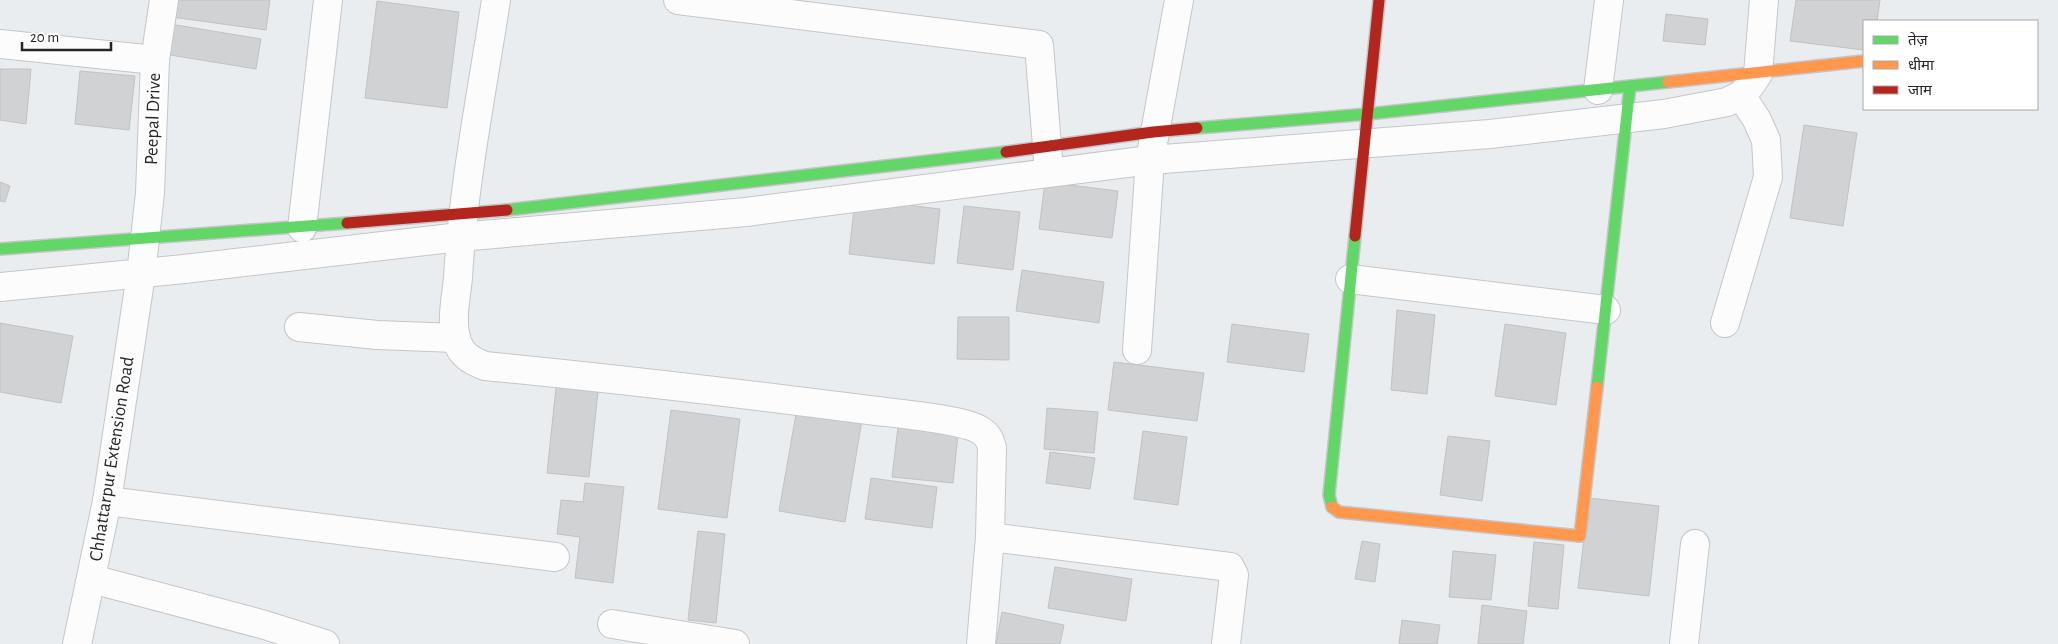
<svg xmlns="http://www.w3.org/2000/svg" width="2058" height="644" viewBox="0 0 2058 644" font-family="'Alegreya Sans','Noto Sans Devanagari',sans-serif">
<rect width="100%" height="100%" fill="#eaedef"/>
<g fill="#d0d2d4" stroke="#c0c2c4">
<polygon points="166,0 270,0 266,30 164,16"/>
<polygon points="1796,0 1880,0 1877,21 1864,21 1864,50 1790,41"/>
<polygon points="377,1 459,12 447,108 365,98"/>
<polygon points="1666,14 1708,19 1705,45 1663,41"/>
<polygon points="164,23 261,39 256,69 158,53"/>
<polygon points="0,69 31,69 26,124 0,120"/>
<polygon points="80,71 135,76 129,130 75,124"/>
<polygon points="1804,125 1857,133 1843,226 1790,218"/>
<polygon points="0,182 10,186 5,202 0,201"/>
<polygon points="1045,182 1118,191 1112,238 1039,229"/>
<polygon points="855,199 940,209 934,264 849,254"/>
<polygon points="964,206 1020,212 1013,270 957,263"/>
<polygon points="1022,270 1104,282 1099,323 1016,311"/>
<polygon points="1397,310 1435,315 1427,394 1391,390"/>
<polygon points="958,317 1009,317 1009,360 957,359"/>
<polygon points="0,323 73,336 61,403 0,392"/>
<polygon points="1232,324 1309,334 1304,372 1227,362"/>
<polygon points="1505,324 1566,333 1556,405 1495,396"/>
<polygon points="1114,362 1204,373 1197,421 1108,410"/>
<polygon points="557,378 599,382 589,477 547,473"/>
<polygon points="797,408 862,420 845,522 779,511"/>
<polygon points="1047,408 1098,412 1094,453 1044,449"/>
<polygon points="671,410 740,419 727,518 658,509"/>
<polygon points="898,427 958,434 953,483 892,477"/>
<polygon points="1143,431 1187,437 1178,505 1134,499"/>
<polygon points="1448,436 1490,441 1482,501 1440,495"/>
<polygon points="1050,452 1095,458 1090,489 1046,483"/>
<polygon points="871,478 937,487 932,528 865,519"/>
<polygon points="585,483 624,487 613,583 575,578 580,537 557,534 561,500 583,502"/>
<polygon points="1589,498 1659,506 1649,596 1578,588"/>
<polygon points="698,531 725,534 716,623 688,620"/>
<polygon points="1362,541 1380,544 1375,582 1355,579"/>
<polygon points="1534,542 1564,545 1558,609 1528,606"/>
<polygon points="1453,551 1496,555 1491,600 1449,597"/>
<polygon points="1055,567 1132,579 1126,621 1048,608"/>
<polygon points="1482,605 1527,611 1523,644 1478,644"/>
<polygon points="1002,612 1064,625 1060,644 996,644"/>
<polygon points="1402,620 1440,625 1437,644 1399,644"/>
</g>
<g fill="none" stroke-linecap="round" stroke-linejoin="round">
<defs>
<g id="street">
<path d="M 496,0 C 482,92 463,185 458,278 C 456,297 451,320 456,339 C 461,355 470,360 485,366 C 610,378 736,393 861,409 C 888,413 960,418 980,430 C 988,435 990,440 992,448 L 990,537 L 981,644"/>
<polyline points="678,0 1039,45 1049,171"/>
<polyline points="0,44 155,60"/>
<polyline points="1598,90 1609,0"/>
<polyline points="302,228 328,0"/>
<polyline points="1350,279 1606,310"/>
<polyline points="0,287 184,269 460,237 746,212 1150,160 1490,134 1664,114 1727,102 1741,95 1750,86 1758,74 1764,0"/>
<polyline points="1725,323 1768,177 1766,140 1757,120 1741,95"/>
<polyline points="299,327 377,335 456,338"/>
<polyline points="1137,350 1150,160 1179,0"/>
<polyline points="107,501 555,557"/>
<polyline points="990,537 1230,567 1234,575 1226,644"/>
<polyline points="92,579 265,625 325,644"/>
<polyline points="612,624 735,644"/>
<polyline points="77,644 107,501 141,274 150,193 155,60 164,0"/>
<polyline points="1684,644 1695,544"/>
</g>
<g id="fast">
<polyline points="1197,128 1368,114 1668,82"/>
<polyline points="507,210 1006,152"/>
<polyline points="0,249 347,223"/>
<polyline points="1597,387 1630,86"/>
<polyline points="1332,507 1329,495 1355,236"/>
</g>
<g id="slow">
<polyline points="1668,82 1864,61"/>
<polyline points="1332,507 1339,512 1580,536 1597,387"/>
</g>
<g id="jam">
<polyline points="1006,152 1153,132 1197,128"/>
<polyline points="347,223 507,210"/>
<polyline points="1355,236 1379,0"/>
</g>
</defs>
<use href="#street" stroke="#c4c6c8" stroke-width="30"/>
<use href="#fast" stroke="#c4c6c8" stroke-width="14"/>
<use href="#slow" stroke="#c4c6c8" stroke-width="14"/>
<use href="#jam" stroke="#c4c6c8" stroke-width="14"/>
<use href="#street" stroke="#fcfcfd" stroke-width="28"/>
<use href="#fast" stroke="#63d668" stroke-width="11"/>
<use href="#slow" stroke="#ff974d" stroke-width="11"/>
<use href="#jam" stroke="#b3261e" stroke-width="11"/>
</g>
<g text-anchor="middle" dominant-baseline="central" stroke-width="4.5" stroke-linejoin="round" paint-order="stroke">
<g font-size="19" fill="#242628" stroke="#fff">
<text transform="translate(153 119) rotate(-88)">Peepal Drive</text>
<text transform="translate(112 459) rotate(-81)">Chhattarpur Extension Road</text>
</g>
</g>
<rect x="1863" y="20" width="175" height="90" fill="#ffffff" stroke="#a7a8a9"/>
<rect x="1873" y="36" width="25" height="8" fill="#63d668" stroke="#a7a8a9"/>
<text x="1908" y="45" font-size="15" fill="#242628">तेज़</text>
<rect x="1873" y="61" width="25" height="8" fill="#ff974d" stroke="#a7a8a9"/>
<text x="1908" y="70" font-size="15" fill="#242628">धीमा</text>
<rect x="1873" y="86" width="25" height="8" fill="#b3261e" stroke="#a7a8a9"/>
<text x="1908" y="95" font-size="15" fill="#242628">जाम</text>
<path d="M22 42v8h89v-8" fill="none" stroke="#242628" stroke-width="2.5"/>
<text x="30" y="42" font-size="15" fill="#242628" stroke="#ffffff" stroke-width="4" paint-order="stroke">20 m</text>
</svg>
